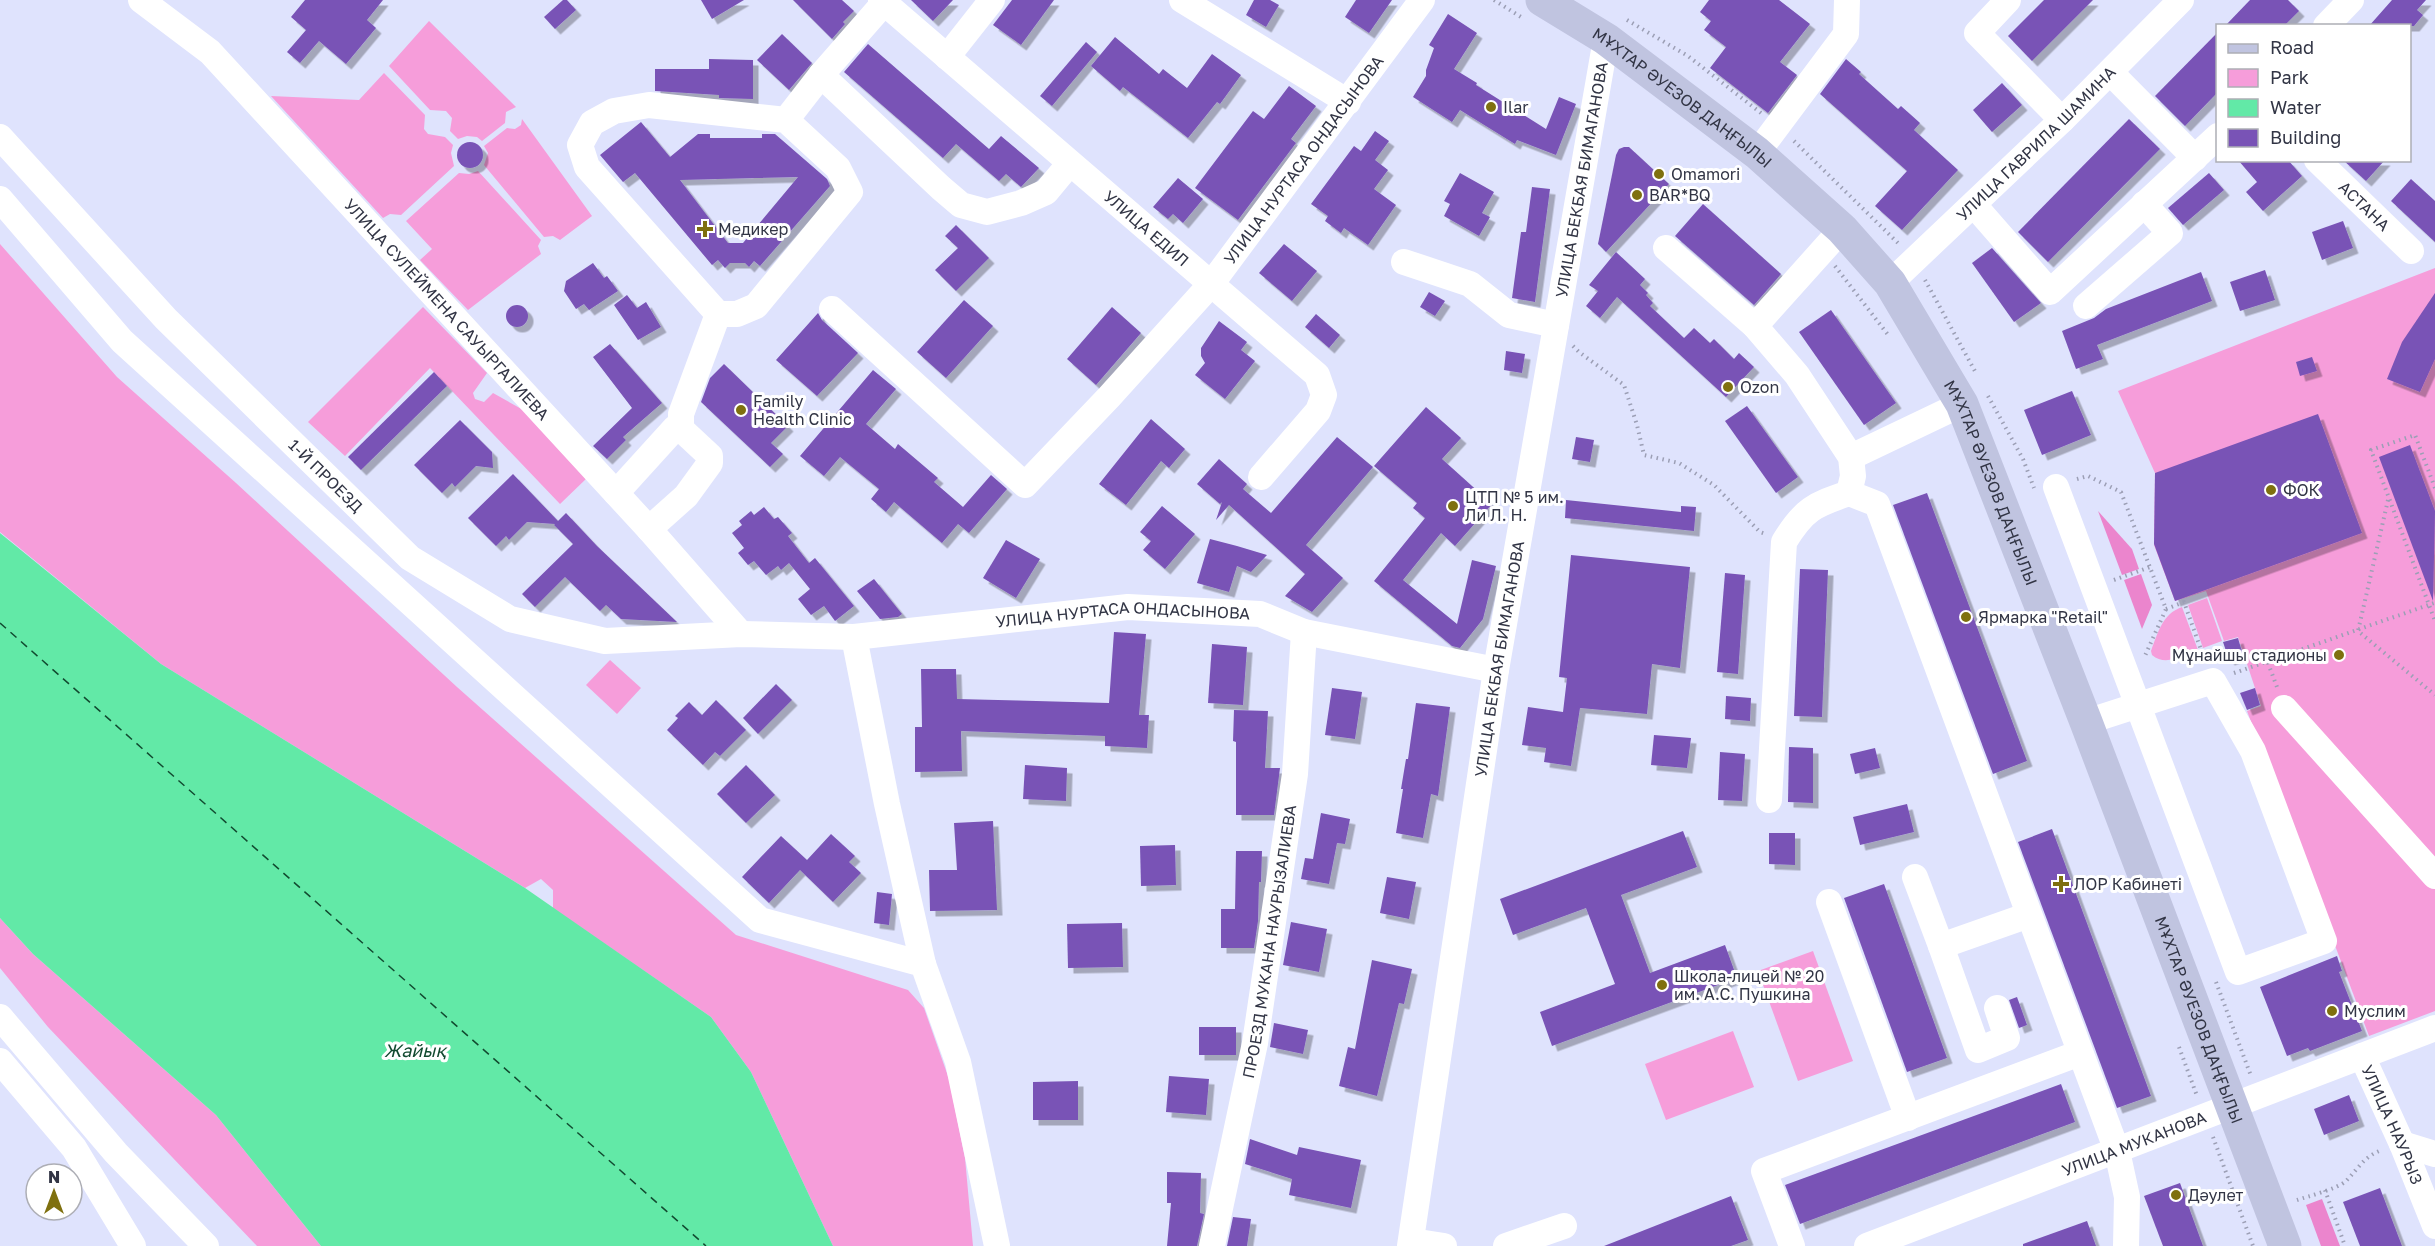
<svg xmlns="http://www.w3.org/2000/svg" width="2435" height="1246" viewBox="0 0 2435 1246" font-family="'Golos Text',sans-serif">
<defs>
<filter id="shadow"><feDropShadow dx="5.5" dy="5.5" stdDeviation="0" flood-color="#0004"/></filter>
</defs>
<rect width="100%" height="100%" fill="#dfe3fd"/>
<g fill="#f69dda">
<polygon points="429,21 516,107 506,112 505,123 482,141 477,137 467,136 458,139 450,131 452,118 446,111 430,110 389,66"/>
<polygon points="384,73 425,115 424,129 428,134 445,137 453,145 451,153 454,166 401,215 390,214 383,218 271,96 359,100"/>
<polygon points="522,119 592,216 560,240 553,236 544,237 484,165 488,153 484,146 507,128 515,129 521,125"/>
<polygon points="478,171 541,240 538,246 541,254 468,310 420,260 432,249 406,221 459,173 469,174"/>
<polygon points="0,244 117,377 236,483 457,687 736,935 908,990 924,1008 949,1079 965,1158 973,1246 833,1246 751,1072 711,1017 553,908 553,890 541,879 525,888 161,664 0,532"/>
<polygon points="2435,268 2435,1011 2369,1036 2247,711 2261,706 2238,637 2224,641 2206,591 2175,601 2154,545 2155,473 2118,391"/>
<polygon points="423,307 487,373 473,393 475,399 484,402 493,393 525,411 587,478 560,504 430,368 345,456 308,422"/>
<polygon points="2207,598 2222,641 2203,648 2188,605"/>
<path d="M 2182,607 L 2198,650 C 2183,655 2166,667 2152,655 L 2151,651 C 2158,633 2162,614 2182,607 Z"/>
<polygon points="610,660 641,688 617,714 586,685"/>
<polygon points="0,918 33,954 216,1115 321,1246 257,1246 48,1027 0,968"/>
<polygon points="1813,951 1853,1061 1798,1081 1758,971"/>
<polygon points="1733,1031 1754,1087 1666,1120 1645,1064"/>
</g>
<g fill="#eb85cd">
<polygon points="2098,511 2132,549 2139,569 2122,575"/>
<polygon points="2141,574 2152,605 2142,629 2124,580"/>
<polygon points="2322,1199 2340,1246 2321,1246 2306,1205"/>
</g>
<polygon fill="#62e9a7" points="0,533 161,664 525,888 711,1017 751,1072 833,1246 321,1246 216,1115 33,954 0,918"/>
<g fill="none" stroke-linecap="round" stroke-linejoin="round">
<polyline stroke="#124a30" stroke-width="1.5" stroke-dasharray="8 6" stroke-linecap="butt" points="0,623 706,1246"/>
</g>
<g fill="#7953b6" fill-rule="evenodd" filter="url(#shadow)">
<polygon points="305,0 383,0 367,20 376,28 346,64 319,41 300,63 287,52 306,30 291,17"/>
<polygon points="563,0 567,0 576,10 555,29 544,17"/>
<polygon points="701,0 744,0 712,19"/>
<polygon points="793,0 842,0 854,11 843,22 845,24 832,39"/>
<polygon points="911,0 953,0 933,21"/>
<polygon points="1012,0 1054,0 1021,45 993,25"/>
<polygon points="1254,0 1270,0 1279,5 1266,27 1246,15"/>
<polygon points="1356,0 1392,0 1369,33 1345,17"/>
<polygon points="1709,0 1779,0 1810,24 1780,62 1797,75 1768,113 1710,68 1726,47 1704,30 1711,21 1700,12"/>
<polygon points="2044,0 2093,0 2032,61 2008,36"/>
<polygon points="2250,0 2288,0 2299,11 2284,26 2225,26"/>
<polygon points="2392,0 2426,0 2417,10 2423,15 2414,26 2369,26"/>
<polygon points="1448,14 1477,33 1454,69 1477,83 1476,85 1546,129 1559,97 1576,104 1556,155 1517,140 1515,144 1460,110 1452,122 1413,97 1426,76 1426,70 1434,48 1429,45"/>
<polygon points="2217,33 2217,93 2185,126 2155,96"/>
<polygon points="782,34 812,63 789,90 757,60"/>
<polygon points="1115,37 1159,74 1163,69 1187,88 1212,54 1241,75 1220,104 1217,102 1188,138 1123,87 1120,91 1091,66"/>
<polygon points="1086,42 1097,52 1052,106 1040,96"/>
<polygon points="868,44 989,149 1001,136 1039,168 1021,187 1006,174 999,181 956,144 943,158 844,72"/>
<polygon points="709,59 753,60 753,99 719,98 719,95 655,91 655,69 709,69"/>
<polygon points="1846,59 1861,72 1859,74 1898,109 1901,106 1920,123 1914,130 1958,170 1902,230 1875,206 1907,171 1820,94"/>
<polygon points="2002,83 2022,105 1992,132 1973,110"/>
<polygon points="1289,86 1316,106 1291,139 1296,143 1238,220 1195,188 1253,111 1264,119"/>
<polygon points="2129,119 2160,149 2048,262 2018,232"/>
<path d="M 641,122 L 670,157 L 698,134 L 710,134 L 710,138 L 762,138 L 762,134 L 775,134 L 827,179 L 830,186 L 760,266 L 754,261 L 749,267 L 745,263 L 730,263 L 725,268 L 718,260 L 712,265 L 635,173 L 623,182 L 600,155 ZM 798,177 L 743,243 L 728,243 L 680,180 Z"/>
<polygon points="1375,131 1389,141 1375,160 1388,170 1374,189 1396,205 1368,245 1344,228 1341,233 1325,221 1328,216 1311,204 1354,146 1361,151"/>
<circle cx="470" cy="155" r="13"/>
<polygon points="1624,147 1629,147 1669,184 1606,252 1598,244 1616,155 1619,149"/>
<polygon points="2238,160 2288,160 2302,176 2263,211 2246,192 2257,182"/>
<polygon points="2343,160 2385,160 2366,181"/>
<polygon points="1460,173 1494,192 1482,213 1490,217 1479,236 1444,216 1450,204 1444,201"/>
<polygon points="2209,173 2224,190 2183,225 2168,208"/>
<polygon points="1178,178 1203,199 1183,223 1173,214 1168,219 1153,207"/>
<polygon points="2411,179 2435,201 2435,242 2391,201"/>
<polygon points="1532,187 1550,189 1535,302 1512,298 1521,232 1526,232"/>
<polygon points="1703,204 1781,274 1754,305 1675,236"/>
<polygon points="2343,221 2353,248 2322,260 2312,232"/>
<polygon points="956,225 989,258 956,291 935,270 958,248 945,236"/>
<polygon points="1284,244 1317,271 1292,301 1259,273"/>
<polygon points="1992,248 2041,303 2014,322 1972,263"/>
<polygon points="1616,252 1645,279 1640,285 1648,293 1646,295 1653,303 1650,306 1684,338 1694,328 1710,343 1714,339 1734,359 1739,353 1754,367 1726,397 1617,297 1600,318 1586,306 1598,291 1589,285"/>
<polygon points="593,263 604,278 607,276 618,291 589,310 584,304 576,309 564,291 566,281"/>
<polygon points="2265,270 2275,300 2240,311 2230,282"/>
<polygon points="2201,272 2212,301 2097,345 2103,359 2076,369 2062,331 2094,318 2106,309"/>
<polygon points="1429,292 1445,301 1435,316 1420,307"/>
<polygon points="2435,293 2435,359 2420,392 2387,379 2402,342"/>
<polygon points="627,295 637,308 646,302 661,327 638,340 614,305"/>
<polygon points="964,300 993,326 946,378 917,352"/>
<circle cx="517" cy="316" r="11"/>
<polygon points="1112,307 1141,333 1096,385 1067,359"/>
<polygon points="1831,310 1896,403 1864,425 1799,332"/>
<polygon points="818,313 822,320 858,353 817,396 776,360"/>
<polygon points="1316,314 1340,335 1329,348 1305,327"/>
<polygon points="1219,321 1247,342 1241,350 1255,361 1225,399 1195,375 1205,363 1201,356 1201,348"/>
<polygon points="610,344 662,403 623,437 626,440 607,459 593,446 632,408 593,357"/>
<polygon points="1506,351 1525,354 1522,373 1504,370"/>
<polygon points="2312,357 2317,371 2300,376 2296,362"/>
<polygon points="724,364 788,426 771,443 783,454 770,467 701,402 710,378"/>
<polygon points="873,370 896,389 866,424 895,449 898,444 938,478 934,482 963,507 991,475 1007,489 969,533 958,524 942,543 894,502 886,512 871,499 879,489 840,457 824,476 800,456"/>
<polygon points="434,372 447,386 361,470 348,457"/>
<polygon points="2072,391 2091,435 2042,455 2024,410"/>
<polygon points="1747,406 1798,477 1776,493 1725,421"/>
<polygon points="1426,407 1461,438 1442,459 1492,504 1455,546 1441,533 1403,580 1457,624 1472,560 1496,566 1483,619 1460,648 1452,646 1374,581 1425,518 1413,508 1417,503 1374,466"/>
<polygon points="2318,414 2362,533 2175,601 2154,544 2155,473"/>
<polygon points="1151,419 1185,449 1169,468 1161,461 1126,505 1099,484"/>
<polygon points="460,420 492,452 493,468 476,466 455,487 452,483 442,493 414,465"/>
<polygon points="1337,437 1373,467 1306,545 1343,578 1312,612 1285,596 1305,574 1229,505 1216,520 1222,502 1220,504 1197,484 1219,459 1247,484 1243,489 1271,513"/>
<polygon points="1576,437 1594,440 1590,462 1572,459"/>
<polygon points="2410,445 2435,511 2433,601 2379,457"/>
<polygon points="513,474 558,521 566,513 597,546 677,622 621,619 606,605 600,611 565,577 535,607 522,594 573,544 554,525 555,524 527,522 509,540 506,536 496,546 468,518"/>
<polygon points="1927,493 2027,761 1993,774 1893,505"/>
<polygon points="1566,500 1681,512 1681,506 1696,507 1694,531 1565,518"/>
<polygon points="1162,506 1195,534 1165,569 1143,550 1151,541 1140,532"/>
<polygon points="764,507 774,519 778,517 792,533 788,536 809,563 815,558 854,606 835,621 824,606 811,615 798,599 810,589 789,563 781,570 778,566 766,575 754,561 748,565 738,553 744,548 732,533 742,525 739,521 751,511 754,515"/>
<polygon points="1210,539 1237,546 1267,555 1251,572 1237,566 1229,592 1197,583"/>
<polygon points="1006,540 1040,559 1016,598 983,578"/>
<polygon points="1571,555 1690,567 1680,668 1652,664 1647,714 1580,708 1571,766 1544,762 1546,748 1522,745 1528,707 1563,712 1567,678 1559,677"/>
<polygon points="1800,569 1828,570 1822,717 1794,716"/>
<polygon points="1725,573 1745,575 1738,674 1717,672"/>
<polygon points="874,579 902,614 898,617 880,619 857,591"/>
<polygon points="1114,632 1146,634 1139,715 1149,715 1147,748 1105,746 1105,736 961,731 962,771 915,772 915,727 922,727 921,669 956,669 957,699 1109,703"/>
<polygon points="2238,638 2243,655 2229,660 2223,642"/>
<polygon points="1212,644 1247,647 1243,705 1208,703"/>
<polygon points="776,684 792,700 758,734 743,718"/>
<polygon points="1332,688 1362,692 1355,739 1325,735"/>
<polygon points="2255,688 2260,705 2247,710 2240,693"/>
<polygon points="1726,696 1751,698 1750,721 1725,719"/>
<polygon points="716,700 746,730 720,756 715,752 703,765 667,730 678,718 675,716 689,702 702,715"/>
<polygon points="1416,703 1450,707 1438,796 1431,794 1423,838 1396,833 1403,789 1401,789 1406,759 1408,759"/>
<polygon points="1234,710 1268,711 1265,768 1280,768 1274,815 1236,815 1236,742 1233,741"/>
<polygon points="1654,735 1691,738 1687,768 1651,765"/>
<polygon points="1789,747 1813,748 1813,803 1788,802"/>
<polygon points="1875,748 1880,768 1855,774 1850,754"/>
<polygon points="1720,752 1745,754 1742,801 1718,800"/>
<polygon points="746,765 775,795 746,823 717,794"/>
<polygon points="1025,765 1067,768 1066,801 1023,799"/>
<polygon points="1907,804 1914,832 1860,845 1853,817"/>
<polygon points="1321,813 1350,819 1345,844 1337,843 1329,884 1301,879 1305,858 1313,859"/>
<polygon points="993,821 997,910 930,911 929,870 957,870 954,823"/>
<polygon points="2052,829 2151,1096 2117,1108 2018,842"/>
<polygon points="1683,831 1697,867 1621,895 1650,973 1725,945 1737,978 1552,1046 1540,1012 1615,984 1586,908 1513,935 1500,899"/>
<polygon points="1769,833 1795,833 1795,865 1769,864"/>
<polygon points="831,834 855,856 849,862 861,873 833,902 800,870 769,903 742,877 781,836 807,860"/>
<polygon points="1175,845 1176,885 1141,886 1140,846"/>
<polygon points="1236,851 1262,851 1261,882 1259,882 1258,921 1254,948 1221,948 1221,909 1235,909"/>
<polygon points="1387,877 1416,882 1409,919 1380,913"/>
<polygon points="1884,884 1947,1058 1907,1072 1844,898"/>
<polygon points="877,892 892,894 889,925 874,923"/>
<polygon points="1291,922 1327,929 1319,972 1283,965"/>
<polygon points="1122,923 1123,967 1068,968 1067,924"/>
<polygon points="2337,956 2342,971 2339,972 2362,1031 2310,1051 2308,1048 2287,1056 2260,987"/>
<polygon points="1372,960 1412,969 1404,1004 1399,1003 1377,1096 1339,1086 1348,1047 1355,1049"/>
<polygon points="2017,997 2027,1025 2019,1028 2009,1000"/>
<polygon points="1274,1023 1308,1030 1303,1054 1270,1047"/>
<rect x="1199" y="1027" width="37" height="28"/>
<polygon points="1169,1076 1209,1079 1206,1115 1166,1112"/>
<polygon points="1078,1081 1078,1120 1033,1120 1033,1082"/>
<polygon points="2061,1084 2075,1122 1800,1224 1785,1185"/>
<polygon points="2349,1095 2359,1121 2324,1135 2314,1109"/>
<polygon points="1250,1139 1297,1155 1299,1147 1361,1160 1351,1208 1289,1195 1292,1179 1245,1164"/>
<polygon points="1167,1172 1201,1173 1200,1213 1204,1214 1197,1246 1167,1246 1171,1203 1167,1203"/>
<polygon points="2180,1183 2203,1246 2163,1246 2144,1196"/>
<polygon points="2380,1188 2402,1246 2360,1246 2343,1202"/>
<polygon points="1731,1196 1748,1240 1731,1246 1604,1246"/>
<polygon points="1233,1217 1251,1219 1247,1246 1227,1246"/>
<polygon points="2087,1221 2096,1246 2023,1246 2023,1244"/>
</g>
<g fill="none" stroke-linecap="round" stroke-linejoin="round">
<g stroke="#9c9fb5" stroke-width="4" stroke-dasharray="1.5 4.5" stroke-linecap="butt">
<polyline points="1494,0 1521,17"/>
<polyline points="1627,20 1688,56 1761,113"/>
<polyline points="1794,141 1900,245"/>
<polyline points="1835,266 1889,336"/>
<polyline points="1925,280 1976,373"/>
<polyline points="1573,346 1579,352 1624,385 1637,425 1644,455 1679,463 1714,485 1760,532 1766,534"/>
<polyline points="1988,396 2023,459 2034,488"/>
<polyline points="2077,479 2088,476 2121,492 2166,609 2144,658"/>
<polyline points="2435,488 2415,435 2371,450 2435,621"/>
<polyline points="2388,500 2358,631 2435,695"/>
<polyline points="2114,580 2150,567"/>
<polyline points="2166,609 2184,602 2205,661"/>
<polyline points="2268,663 2277,687"/>
<polyline points="2234,673 2434,603"/>
<polyline points="2216,982 2251,1076"/>
<polyline points="2179,1047 2197,1096"/>
<polyline points="2213,1137 2253,1246"/>
<polyline points="2325,1190 2345,1246"/>
<path d="M 2297,1200 C 2309,1196 2337,1189 2346,1181 C 2358,1169 2364,1156 2382,1150"/>
</g>
<g stroke="#fff" stroke-width="26">
<path id="s1" d="M 141,0 L 210,52 L 649,529 L 741,634"/>
<path id="s2" d="M 881,0 L 1317,375 L 1324,395 L 1318,411 L 1261,477"/>
<polyline points="1182,0 1348,102"/>
<polyline points="2008,0 1977,33 2062,120"/>
<polyline points="884,3 821,75 941,188 961,205 987,212 1021,203 1046,192 1070,163"/>
<polyline points="2326,26 2351,0"/>
<polyline points="947,57 992,0"/>
<polyline points="2110,72 2195,158"/>
<polygon points="649,105 786,120 838,168 850,192 756,306 737,314 718,314 587,167 580,145 592,123 614,111"/>
<polyline points="786,120 821,75"/>
<path id="s3" d="M 0,137 L 166,319 L 410,558 L 510,619 L 605,641 L 741,634 L 854,637 L 1128,607 L 1260,614 L 1304,632 L 1496,670"/>
<polyline points="1757,153 1846,34 1847,0"/>
<path id="s4" d="M 2317,160 L 2411,251"/>
<polyline points="0,199 122,341 760,920 923,964"/>
<polyline points="1974,205 2050,292 2218,136"/>
<polyline points="1666,248 1755,326"/>
<polyline points="1404,262 1470,284 1509,315 1556,325"/>
<path id="s5" d="M 1890,283 L 2062,120 L 2181,0"/>
<polyline points="2086,306 2170,233 2144,204"/>
<path id="s6" d="M 832,309 L 1025,485 L 1109,397 L 1212,283 L 1422,0"/>
<polyline points="1851,457 1962,404"/>
<polyline points="2056,487 2238,972 2324,941 2253,751 2213,681 2086,722"/>
<polyline points="616,493 675,428 681,429"/>
<polyline points="1849,493 1877,504 2117,1151 2127,1197 2126,1246"/>
<polyline points="649,529 686,496 710,463 710,456 681,429 681,414 718,314"/>
<polyline points="854,637 887,804 923,964 958,1062 997,1246"/>
<polyline points="2284,708 2435,876"/>
<path d="M 1769,800 L 1784,542 C 1804,509 1814,505 1849,493 L 1853,476 L 1851,457 L 1797,375 L 1755,326 L 1842,229"/>
<polyline points="1915,877 1941,946"/>
<polyline points="1829,902 1908,1118"/>
<polyline points="1997,1008 2007,1038 1978,1050 1941,946 2029,915"/>
<polyline points="0,1017 116,1153 206,1246"/>
<path id="s7" d="M 2362,1056 L 2402,1144 L 2435,1226"/>
<polyline points="0,1061 74,1148 133,1246"/>
<polyline points="2402,1144 2435,1154"/>
<polyline points="1412,1241 1444,1246"/>
<path id="s8" d="M 1212,1246 L 1255,1043 L 1295,774 L 1304,632"/>
<path id="s9" d="M 1410,1246 L 1496,670 L 1606,39"/>
<polyline points="1506,1246 1564,1226"/>
<polyline points="1792,1246 1764,1171 2080,1053"/>
<path id="s10" d="M 1867,1246 L 2435,1028"/>
</g>
<path stroke="#c0c4e0" stroke-width="33" id="s11" d="M 1542,0 L 1606,39 L 1757,153 L 1842,229 L 1890,283 L 1953,389 L 1962,404 L 2086,722 L 2285,1246"/>
</g>
<g fill="#7f700f" stroke="#fff" stroke-width="2">
<circle cx="1491" cy="107" r="6"/>
<circle cx="1659" cy="174" r="6"/>
<circle cx="1637" cy="195" r="6"/>
<path d="M702 220h6v6h6v6h-6v6h-6v-6h-6v-6h6z"/>
<circle cx="1728" cy="387" r="6"/>
<circle cx="741" cy="410" r="6"/>
<circle cx="2271" cy="490" r="6"/>
<circle cx="1453" cy="506" r="6"/>
<circle cx="1966" cy="617" r="6"/>
<circle cx="2339" cy="655" r="6"/>
<path d="M2058 875h6v6h6v6h-6v6h-6v-6h-6v-6h6z"/>
<circle cx="1662" cy="985" r="6"/>
<circle cx="2332" cy="1011" r="6"/>
<circle cx="2176" cy="1195" r="6"/>
</g>
<g text-anchor="middle" dominant-baseline="central" stroke-width="6" stroke-linejoin="round" paint-order="stroke">
<g font-size="16" fill="#323545" stroke="#fff">
<text stroke="none"><textPath href="#s11" startOffset="171">МҰХТАР ӘУЕЗОВ ДАҢҒЫЛЫ</textPath></text>
<text stroke="none"><textPath href="#s5" startOffset="202">УЛИЦА ГАВРИЛА ШАМИНА</textPath></text>
<text stroke="none"><textPath href="#s6" startOffset="690">УЛИЦА НУРТАСА ОНДАСЫНОВА</textPath></text>
<text stroke="none"><textPath href="#s9" startOffset="1080">УЛИЦА БЕКБАЯ БИМАГАНОВА</textPath></text>
<text stroke="none"><textPath href="#s4" startOffset="66">АСТАНА</textPath></text>
<text stroke="none"><textPath href="#s2" startOffset="350">УЛИЦА ЕДИЛ</textPath></text>
<text stroke="none"><textPath href="#s1" startOffset="436">УЛИЦА СУЛЕЙМЕНА САУЫРГАЛИЕВА</textPath></text>
<text stroke="none"><textPath href="#s3" startOffset="470">1-Й ПРОЕЗД</textPath></text>
<text stroke="none"><textPath href="#s11" startOffset="675">МҰХТАР ӘУЕЗОВ ДАҢҒЫЛЫ</textPath></text>
<text stroke="none"><textPath href="#s3" startOffset="1322">УЛИЦА НУРТАСА ОНДАСЫНОВА</textPath></text>
<text stroke="none"><textPath href="#s9" startOffset="594">УЛИЦА БЕКБАЯ БИМАГАНОВА</textPath></text>
<text stroke="none"><textPath href="#s8" startOffset="310">ПРОЕЗД МУКАНА НАУРЫЗАЛИЕВА</textPath></text>
<text stroke="none"><textPath href="#s11" startOffset="1251">МҰХТАР ӘУЕЗОВ ДАҢҒЫЛЫ</textPath></text>
<text stroke="none"><textPath href="#s7" startOffset="75">УЛИЦА НАУРЫЗ</textPath></text>
<text stroke="none"><textPath href="#s10" startOffset="286">УЛИЦА МУКАНОВА</textPath></text>
</g>
<g font-size="16" fill="#323545" stroke="#fff" text-anchor="start">
<text x="1503" y="107">Ilar</text>
<text x="1671" y="174">Omamori</text>
<text x="1649" y="195">BAR*BQ</text>
<text x="718" y="229">Медикер</text>
<text x="1740" y="387">Ozon</text>
<text x="753" y="401">Family<tspan x="753" dy="18">Health Clinic</tspan></text>
<text x="2283" y="490">ФОК</text>
<text x="1465" y="497">ЦТП № 5 им.<tspan x="1465" dy="18">Ли Л. Н.</tspan></text>
<text x="1978" y="617">Ярмарка "Retail"</text>
<text x="2327" y="655" text-anchor="end">Мұнайшы стадионы</text>
<text x="2074" y="884">ЛОР Кабинетi</text>
<text x="1674" y="976">Школа-лицей № 20<tspan x="1674" dy="18">им. А.С. Пушкина</tspan></text>
<text x="2344" y="1011">Муслим</text>
<text x="2188" y="1195">Дәулет</text>
</g>
<g font-size="18" font-style="italic" fill="#124a30" stroke="#fff">
<text x="415" y="1050">Жайық</text>
</g>
</g>
<rect x="2216" y="24" width="195" height="138" fill="#ffffff" stroke="#adaeb5" stroke-width="1.5"/>
<rect x="2228" y="44" width="30" height="9" fill="#c0c4e0" stroke="#adaeb5" stroke-width="1.5"/>
<text x="2270" y="54" font-size="18" fill="#323545">Road</text>
<rect x="2228" y="69" width="30" height="18" fill="#f69dda" stroke="#adaeb5" stroke-width="1.5"/>
<text x="2270" y="84" font-size="18" fill="#323545">Park</text>
<rect x="2228" y="99" width="30" height="18" fill="#62e9a7" stroke="#adaeb5" stroke-width="1.5"/>
<text x="2270" y="114" font-size="18" fill="#323545">Water</text>
<rect x="2228" y="129" width="30" height="18" fill="#7953b6" stroke="#adaeb5" stroke-width="1.5"/>
<text x="2270" y="144" font-size="18" fill="#323545">Building</text>
<g transform="translate(54 1192)"><circle r="28" fill="#ffffff" stroke="#adaeb5" stroke-width="1.5"/>
<path d="M0-4.5L10 22L0 15L-10 22Z" fill="#7f700f"/>
<text y="-9" font-size="16" font-weight="bold" text-anchor="middle" fill="#323545">N</text>
</g>
</svg>
